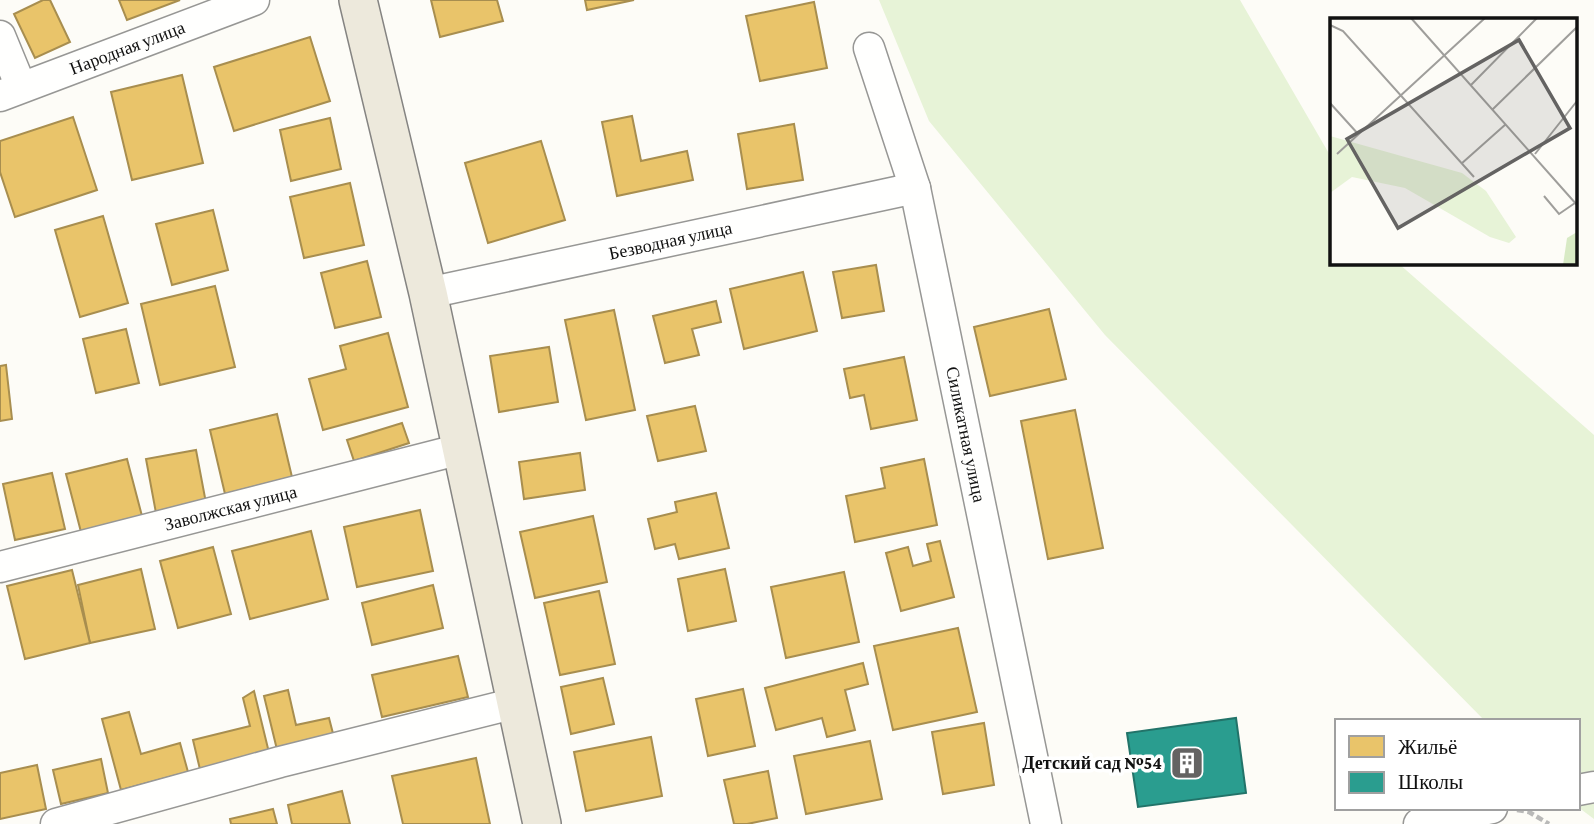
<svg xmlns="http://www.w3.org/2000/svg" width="1594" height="824" viewBox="0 0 1594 824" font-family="'Crimson Pro',serif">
<rect width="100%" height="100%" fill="#fdfcf7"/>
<polygon fill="#e7f3d7" points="879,0 1240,0 1331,157 1332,262 1398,263 1594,435 1594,819 1578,807 1578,721 1485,721 1105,335 929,121"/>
<g fill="#e9c46a" stroke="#a88e4f" stroke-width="2">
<polygon points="43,0 50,0 70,42 35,58 14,14"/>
<polygon points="119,0 180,0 127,20"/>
<polygon points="431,0 497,0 503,21 440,37"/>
<polygon points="585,0 634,0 587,10"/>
<polygon points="814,2 827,68 760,81 746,16"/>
<polygon points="310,37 330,101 234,131 214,67"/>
<polygon points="182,75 203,163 132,180 111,92"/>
<polygon points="632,116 641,161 687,151 693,180 617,196 602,122"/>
<polygon points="73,117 97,190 15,217 0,172 0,141"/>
<polygon points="330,118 341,169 291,181 280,130"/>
<polygon points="794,124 803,180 747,189 738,134"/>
<polygon points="541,141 565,220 488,243 465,163"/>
<polygon points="350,183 364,245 304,258 290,197"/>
<polygon points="213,210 228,270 172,285 156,224"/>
<polygon points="103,216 128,303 80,317 55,230"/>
<polygon points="367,261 381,317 335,328 321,273"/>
<polygon points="876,265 884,311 842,318 833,272"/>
<polygon points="803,272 817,331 744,349 730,289"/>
<polygon points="215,286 235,367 160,385 141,304"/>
<polygon points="716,301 721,322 692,329 699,355 665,363 653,316"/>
<polygon points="1049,309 1066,379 990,396 974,327"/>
<polygon points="614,310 635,410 586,420 565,320"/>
<polygon points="126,329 139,383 96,393 83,339"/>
<polygon points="388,333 408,407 323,430 309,379 346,369 340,346"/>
<polygon points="549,347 558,402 499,412 490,356"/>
<polygon points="904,357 917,420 871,429 864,395 850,398 844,369"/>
<polygon points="6,365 12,419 0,421 0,366"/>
<polygon points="695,406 706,451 658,461 647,416"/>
<polygon points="1075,410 1103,548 1048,559 1021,421"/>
<polygon points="277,414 292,477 225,494 210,430"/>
<polygon points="402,423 409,443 354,461 347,440"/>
<polygon points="196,450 206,503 156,513 146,459"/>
<polygon points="580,453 585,490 524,499 519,462"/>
<polygon points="127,459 142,516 81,532 66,474"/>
<polygon points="924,459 937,525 855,542 846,496 885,488 881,468"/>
<polygon points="52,473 65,529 15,540 3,484"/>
<polygon points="716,493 729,548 679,559 675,544 655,549 648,519 677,512 675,502"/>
<polygon points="420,510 433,571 357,587 344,527"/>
<polygon points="593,516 607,582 535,598 520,532"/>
<polygon points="311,531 328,599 250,619 232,551"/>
<polygon points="940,541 954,597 901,611 886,553 908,547 913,566 931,561 927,544"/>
<polygon points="213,547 231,614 178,628 160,561"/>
<polygon points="141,569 155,629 90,643 78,585"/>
<polygon points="725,569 736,621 688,631 678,579"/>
<polygon points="72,570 90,643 25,659 7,586"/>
<polygon points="844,572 859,642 786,658 771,587"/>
<polygon points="433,585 443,628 372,645 362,603"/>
<polygon points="599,591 615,664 560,675 544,603"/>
<polygon points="958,628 977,712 893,730 874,646"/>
<polygon points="458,656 468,697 382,717 372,675"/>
<polygon points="863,663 868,684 845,690 855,730 827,737 822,718 776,730 765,688"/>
<polygon points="603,678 614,724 571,734 561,687"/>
<polygon points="743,689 755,746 708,756 696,699"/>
<polygon points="288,690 296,725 329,718 337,749 280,762 264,696"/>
<polygon points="254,691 272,765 203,782 193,740 250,726 243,698"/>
<polygon points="129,712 141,754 180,743 188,772 121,790 102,719"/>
<polygon points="984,723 994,785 943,794 932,732"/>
<polygon points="651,737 662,796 586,811 574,752"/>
<polygon points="870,741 882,799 806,814 794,756"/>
<polygon points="476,758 490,824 403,824 392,776"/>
<polygon points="101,759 108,793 61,804 53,770"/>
<polygon points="37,765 46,809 0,819 0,773"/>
<polygon points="768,771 777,818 747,824 734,824 724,780"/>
<polygon points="342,791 350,824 292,824 288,805"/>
<polygon points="273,809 277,824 231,824 230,819"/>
</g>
<polygon fill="#2a9d8f" stroke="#227369" stroke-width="2" points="1236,718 1246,793 1138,807 1127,733"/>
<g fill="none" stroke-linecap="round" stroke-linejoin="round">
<defs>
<g id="minor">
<polyline points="0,36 21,87"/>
<path id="s1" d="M 869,48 L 915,188 L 1046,824"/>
<path id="s2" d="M 0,96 L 254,0"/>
<path id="s3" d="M 428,293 L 915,188"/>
<path id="s4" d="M 0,567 L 461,449"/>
<polyline points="1578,790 1594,787"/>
<polyline points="56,824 280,762 516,703"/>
<polyline points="1419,824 1492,808"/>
</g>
<polyline id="major" points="358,0 428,293 542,824"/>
</defs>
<use href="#minor" stroke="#979795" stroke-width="33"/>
<use href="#major" stroke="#858482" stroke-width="40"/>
<polyline stroke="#b9b9b8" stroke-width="4.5" stroke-dasharray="7 3.5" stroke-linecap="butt" points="1517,810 1529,812 1549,824"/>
<use href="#minor" stroke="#fffffe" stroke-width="30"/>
<use href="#major" stroke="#ede9dc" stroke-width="37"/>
</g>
<defs>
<symbol id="building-square" viewBox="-11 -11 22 22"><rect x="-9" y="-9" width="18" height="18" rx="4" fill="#646362" stroke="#fff"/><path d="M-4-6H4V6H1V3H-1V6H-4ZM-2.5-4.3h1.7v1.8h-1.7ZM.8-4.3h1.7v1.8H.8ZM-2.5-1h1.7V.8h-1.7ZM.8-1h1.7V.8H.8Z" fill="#fff"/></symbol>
</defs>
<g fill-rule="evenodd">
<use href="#building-square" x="1168" y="744" width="38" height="38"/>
</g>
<g text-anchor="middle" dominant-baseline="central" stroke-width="7" stroke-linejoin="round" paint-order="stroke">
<g font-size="18" fill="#111" stroke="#fff">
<text stroke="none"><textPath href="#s2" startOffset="136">Народная улица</textPath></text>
<text stroke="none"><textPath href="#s3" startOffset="248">Безводная улица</textPath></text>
<text stroke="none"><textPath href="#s1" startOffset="399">Силикатная улица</textPath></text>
<text stroke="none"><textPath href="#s4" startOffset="238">Заволжская улица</textPath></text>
</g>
<g font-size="18" font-weight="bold" fill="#111" stroke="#fff" text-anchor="end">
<text x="1162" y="763">Детский сад №54</text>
</g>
</g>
<g transform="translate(1330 18)">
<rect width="247" height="247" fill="#fdfcf7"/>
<path d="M 0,118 L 132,155 L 156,173 L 186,219 L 179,225 L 160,219 L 75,170 L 22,159 L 0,175 Z" fill="#e7f3d7"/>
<path d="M 247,214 L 247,247 L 233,247 L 237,220 Z" fill="#d8eac5"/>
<path fill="none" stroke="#9f9e9b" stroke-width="2" d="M 81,0 L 247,187M 0,7 L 13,13 L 144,159M 141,67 L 207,0M 0,85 L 29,117M 163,91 L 247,9M 7,136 L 155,0M 205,136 L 247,83M 131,146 L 176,106M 214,178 L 229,196 L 245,185"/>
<path fill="#646362" fill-opacity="0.15" stroke="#646362" stroke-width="3.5" d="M 189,22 L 240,110 L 68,210 L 17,121 Z"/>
<rect width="247" height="247" fill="none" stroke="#111" stroke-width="3.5"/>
</g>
<rect x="1335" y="719" width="245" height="91" fill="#ffffff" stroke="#a0a0a0" stroke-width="2"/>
<rect x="1349" y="736" width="35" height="21" fill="#e9c46a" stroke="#a0a0a0" stroke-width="2"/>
<text x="1398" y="754" font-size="21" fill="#111111">Жильё</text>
<rect x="1349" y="772" width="35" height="21" fill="#2a9d8f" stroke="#a0a0a0" stroke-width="2"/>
<text x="1398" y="789" font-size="21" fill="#111111">Школы</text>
</svg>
